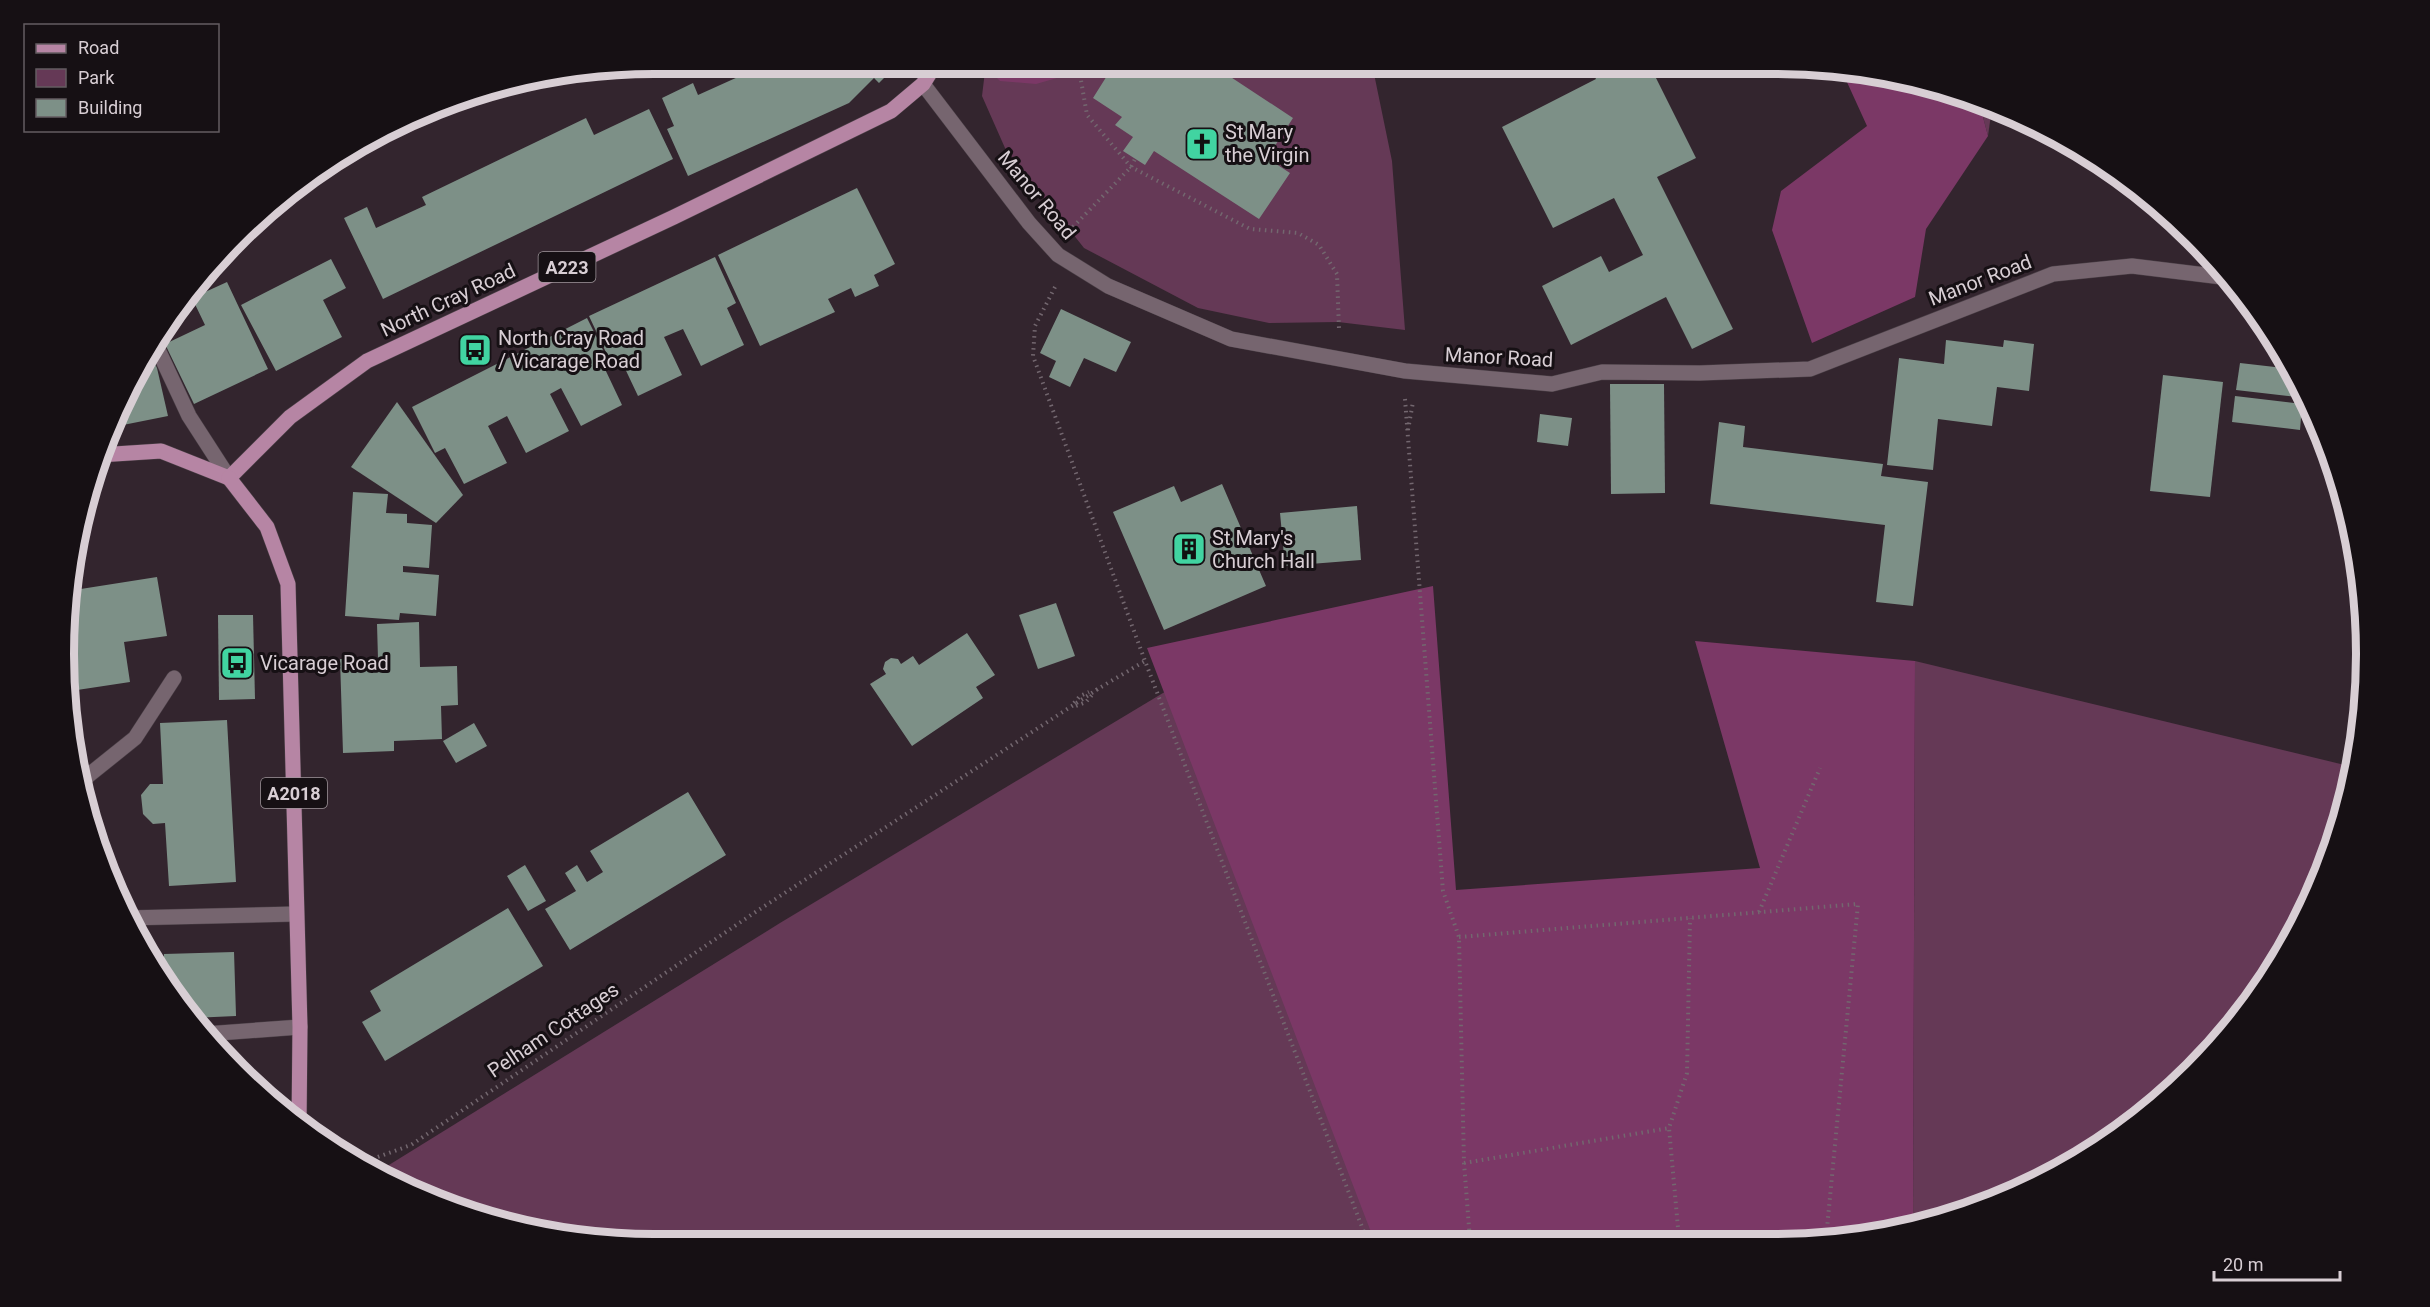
<svg xmlns="http://www.w3.org/2000/svg" width="2430" height="1307" viewBox="0 0 2430 1307" font-family="Roboto,sans-serif">
<rect width="100%" height="100%" fill="#33252e"/>
<g fill="#653956">
<polygon points="986,63 1372,64 1392,161 1405,330 1338,322 1269,323 1198,308 1084,248 1005,148 982,96"/>
<polygon points="1979,102 1992,107 1988,136"/>
<polygon points="1915,661 2353,767 2347,807 2306,915 2221,1043 2136,1122 2002,1199 1913,1223"/>
<polygon points="1168,690 1375,1240 615,1243 500,1224 392,1183 376,1173 780,923"/>
</g>
<g fill="#7b3866">
<polygon points="982,63 1089,63 1073,66 1064,76 1036,84 1000,81"/>
<polygon points="1841,69 1930,83 1979,102 1988,136 1926,229 1915,297 1812,343 1772,230 1781,191 1867,126"/>
<polygon points="1433,586 1456,890 1760,868 1695,641 1915,661 1913,1223 1854,1239 1374,1240 1147,648"/>
</g>
<g fill="#7d9087">
<polygon points="769,63 777,63 778,65 783,63 899,63 879,83 874,78 849,103 688,176 667,129 674,126 662,98 693,83 698,95"/>
<polygon points="1115,63 1123,64 1140,74 1147,64 1211,64 1293,118 1267,158 1290,173 1259,219 1154,151 1145,165 1123,151 1133,137 1115,125 1122,117 1093,98"/>
<polygon points="1588,64 1649,64 1696,158 1657,177 1733,329 1692,349 1666,297 1571,345 1542,286 1601,256 1609,272 1643,255 1614,198 1553,228 1502,127 1596,79"/>
<polygon points="649,109 673,159 383,299 344,218 367,207 376,228 426,205 422,197 586,118 594,135"/>
<polygon points="857,188 895,264 874,275 879,286 855,297 851,288 828,299 835,312 760,346 718,255"/>
<polygon points="715,257 736,303 727,308 744,345 701,366 683,329 664,337 682,375 638,396 620,358 611,363 589,316"/>
<polygon points="331,259 346,288 323,300 342,337 276,371 241,305"/>
<polygon points="227,282 268,369 194,404 165,344 205,325 192,298"/>
<polygon points="1061,309 1131,342 1116,372 1084,358 1070,387 1049,377 1056,361 1040,353"/>
<polygon points="587,318 610,364 604,367 622,405 581,426 561,388 550,394 569,431 526,453 507,416 488,426 507,463 464,484 445,448 435,453 412,407"/>
<polygon points="1946,340 2003,347 2004,340 2034,344 2029,391 1997,387 1992,426 1938,419 1933,470 1887,465 1899,358 1944,364"/>
<polygon points="149,351 157,368 168,416 108,428"/>
<polygon points="2240,363 2293,369 2306,398 2236,390"/>
<polygon points="2163,375 2223,382 2210,497 2150,491"/>
<polygon points="1610,384 1664,384 1665,493 1611,494"/>
<polygon points="2235,396 2302,404 2300,430 2232,422"/>
<polygon points="397,402 463,495 436,523 351,467"/>
<polygon points="1540,414 1572,418 1568,446 1537,442"/>
<polygon points="1719,422 1745,426 1743,447 1883,464 1881,476 1928,482 1913,606 1876,602 1885,525 1710,504"/>
<polygon points="1222,484 1266,586 1164,630 1113,512 1174,486 1181,502"/>
<polygon points="353,492 388,494 386,513 407,514 407,523 432,525 429,568 403,566 403,572 439,575 436,616 400,613 399,620 345,616"/>
<polygon points="1357,506 1361,560 1285,566 1280,513"/>
<polygon points="157,577 167,636 124,642 130,682 64,692 64,615 68,591"/>
<polygon points="1056,603 1075,656 1038,669 1019,615"/>
<polygon points="218,615 253,615 255,699 219,700"/>
<polygon points="419,622 420,667 457,666 458,705 441,706 442,739 394,741 394,751 343,753 340,659 378,659 377,624"/>
<polygon points="967,633 995,675 976,687 983,698 912,746 870,684 886,674 883,669 885,662 891,658 898,659 901,664 913,656 919,665"/>
<polygon points="227,720 236,882 169,886 165,823 153,824 143,814 141,795 150,784 163,784 160,723"/>
<polygon points="474,723 487,746 456,763 443,741"/>
<polygon points="688,792 726,855 570,950 545,909 576,891 565,873 577,865 587,882 603,872 590,851"/>
<polygon points="525,865 546,901 528,911 507,876"/>
<polygon points="508,908 543,966 385,1061 362,1022 381,1011 370,991"/>
<polygon points="234,952 236,1016 192,1018 164,984 164,954"/>
</g>
<g fill="none" stroke-linecap="round" stroke-linejoin="round">
<defs>
<g id="minor">
<polyline points="923,84 1029,223 1058,255 1108,286 1231,339 1405,371 1552,384 1602,372 1700,373 1810,369 2053,274 2132,266 2230,278"/>
<polyline points="154,341 189,416 229,478"/>
<polyline points="79,783 135,738 174,678"/>
<polyline points="126,918 295,914"/>
<polyline points="205,1034 300,1027"/>
</g>
<g id="major">
<polyline points="99,455 161,451 229,478"/>
<polyline points="229,478 290,417 367,361 674,217 891,111 923,84 936,63"/>
<polyline points="229,478 267,527 288,584 300,1027 299,1125"/>
</g>
</defs>
<use href="#minor" stroke="#4b4047" stroke-width="16"/>
<use href="#major" stroke="#4b4047" stroke-width="16"/>
<g stroke="#73676f" stroke-width="4" stroke-dasharray="1.5 4.5" stroke-linecap="butt">
<polyline points="1078,63 1087,115 1131,167 1250,229 1298,233 1319,245 1337,274 1339,329"/>
<polyline points="1073,227 1131,167 1135,159"/>
<polyline points="1055,287 1035,326 1033,356 1145,661 1367,1240"/>
<polyline points="1405,399 1443,891 1459,937 1464,1163 1470,1240"/>
<polyline points="1408,430 1413,402"/>
<polyline points="1096,690 1145,661"/>
<polyline points="1074,703 1080,696 1089,692"/>
<polyline points="1076,706 1086,702 1092,695"/>
<polyline points="1759,912 1820,768"/>
<polyline points="1459,937 1858,904 1826,1239"/>
<polyline points="361,1163 411,1145 757,911 1098,689"/>
<polyline points="1464,1163 1669,1128"/>
<polyline points="1679,1239 1669,1128 1687,1073 1690,918"/>
</g>
<use href="#minor" stroke="#76656f" stroke-width="15"/>
<use href="#major" stroke="#b685a4" stroke-width="15"/>
</g>
<defs>
<symbol id="church-square" viewBox="-11 -11 22 22"><rect x="-9" y="-9" width="18" height="18" rx="4" fill="#41d4a1" stroke="#161014"/><path d="M-1.2-6h2.4v3.5h3.3v2.4h-3.3V6h-2.4V-.1h-3.3v-2.4h3.3Z" fill="#111"/></symbol>
<symbol id="bus-square" viewBox="-11 -11 22 22"><rect x="-9" y="-9" width="18" height="18" rx="4" fill="#41d4a1" stroke="#161014"/><path d="M-5-6H5V4H4V6H2V4H-2V6H-4V4H-5ZM-3.5-4V0h7V-4ZM-3.5 1.2v1.5H-2V1.2ZM2 1.2v1.5H3.5V1.2Z" fill="#111"/></symbol>
<symbol id="building-square" viewBox="-11 -11 22 22"><rect x="-9" y="-9" width="18" height="18" rx="4" fill="#41d4a1" stroke="#161014"/><path d="M-4-6H4V6H1V3H-1V6H-4ZM-2.5-4.3h1.7v1.8h-1.7ZM.8-4.3h1.7v1.8H.8ZM-2.5-1h1.7V.8h-1.7ZM.8-1h1.7V.8H.8Z" fill="#111"/></symbol>
</defs>
<g fill-rule="evenodd">
<use href="#church-square" x="1183" y="125" width="38" height="38"/>
<use href="#bus-square" x="456" y="331" width="38" height="38"/>
<use href="#building-square" x="1170" y="530" width="38" height="38"/>
<use href="#bus-square" x="218" y="644" width="38" height="38"/>
</g>
<g text-anchor="middle" dominant-baseline="central" stroke-width="6" stroke-linejoin="round" paint-order="stroke">
<g fill="#161014" stroke="#9e959a" stroke-width="1.5">
<rect x="538.5" y="252" width="57" height="30" rx="4.5"/>
<rect x="261" y="778" width="66" height="30" rx="4.5"/>
</g>
<g font-size="18" font-weight="bold" fill="#d8ced4">
<text x="567" y="267">A223</text>
<text x="294" y="793">A2018</text>
</g>
<g font-size="20" fill="#d8ced4" stroke="#161014" text-anchor="start">
<text x="1225" y="132">St Mary<tspan x="1225" dy="23">the Virgin</tspan></text>
<text x="498" y="338">North Cray Road<tspan x="498" dy="23">/ Vicarage Road</tspan></text>
<text x="1212" y="538">St Mary's<tspan x="1212" dy="23">Church Hall</tspan></text>
<text x="260" y="663">Vicarage Road</text>
</g>
<g font-size="20" fill="#d8ced4" stroke="#161014">
<text transform="translate(1037 195) rotate(50)">Manor Road</text>
<text transform="translate(1980 280) rotate(-21)">Manor Road</text>
<text transform="translate(448 300) rotate(-25)">North Cray Road</text>
<text transform="translate(1499 357) rotate(3)">Manor Road</text>
<text transform="translate(553 1030) rotate(-34)">Pelham Cottages</text>
</g>
</g>
<path d="M0 0H2430V1307H0ZM654 74H1776A580 580 0 0 1 2356 654V654A580 580 0 0 1 1776 1234H654A580 580 0 0 1 74 654V654A580 580 0 0 1 654 74Z" fill="#161014" fill-rule="evenodd"/>
<path fill="none" stroke="#d8ced4" stroke-width="8" d="M654 74H1776A580 580 0 0 1 2356 654V654A580 580 0 0 1 1776 1234H654A580 580 0 0 1 74 654V654A580 580 0 0 1 654 74Z"/>
<rect x="24" y="24" width="195" height="108" fill="#161014" stroke="#645c61" stroke-width="1.5"/>
<rect x="36" y="44" width="30" height="9" fill="#b685a4" stroke="#645c61" stroke-width="1.5"/>
<text x="78" y="54" font-size="18" fill="#d8ced4">Road</text>
<rect x="36" y="69" width="30" height="18" fill="#653956" stroke="#645c61" stroke-width="1.5"/>
<text x="78" y="84" font-size="18" fill="#d8ced4">Park</text>
<rect x="36" y="99" width="30" height="18" fill="#7d9087" stroke="#645c61" stroke-width="1.5"/>
<text x="78" y="114" font-size="18" fill="#d8ced4">Building</text>
<path d="M2214 1271v9h126v-9" fill="none" stroke="#d8ced4" stroke-width="3"/>
<text x="2223" y="1271" font-size="18" fill="#d8ced4" stroke="#161014" stroke-width="4.5" paint-order="stroke">20 m</text>
</svg>
